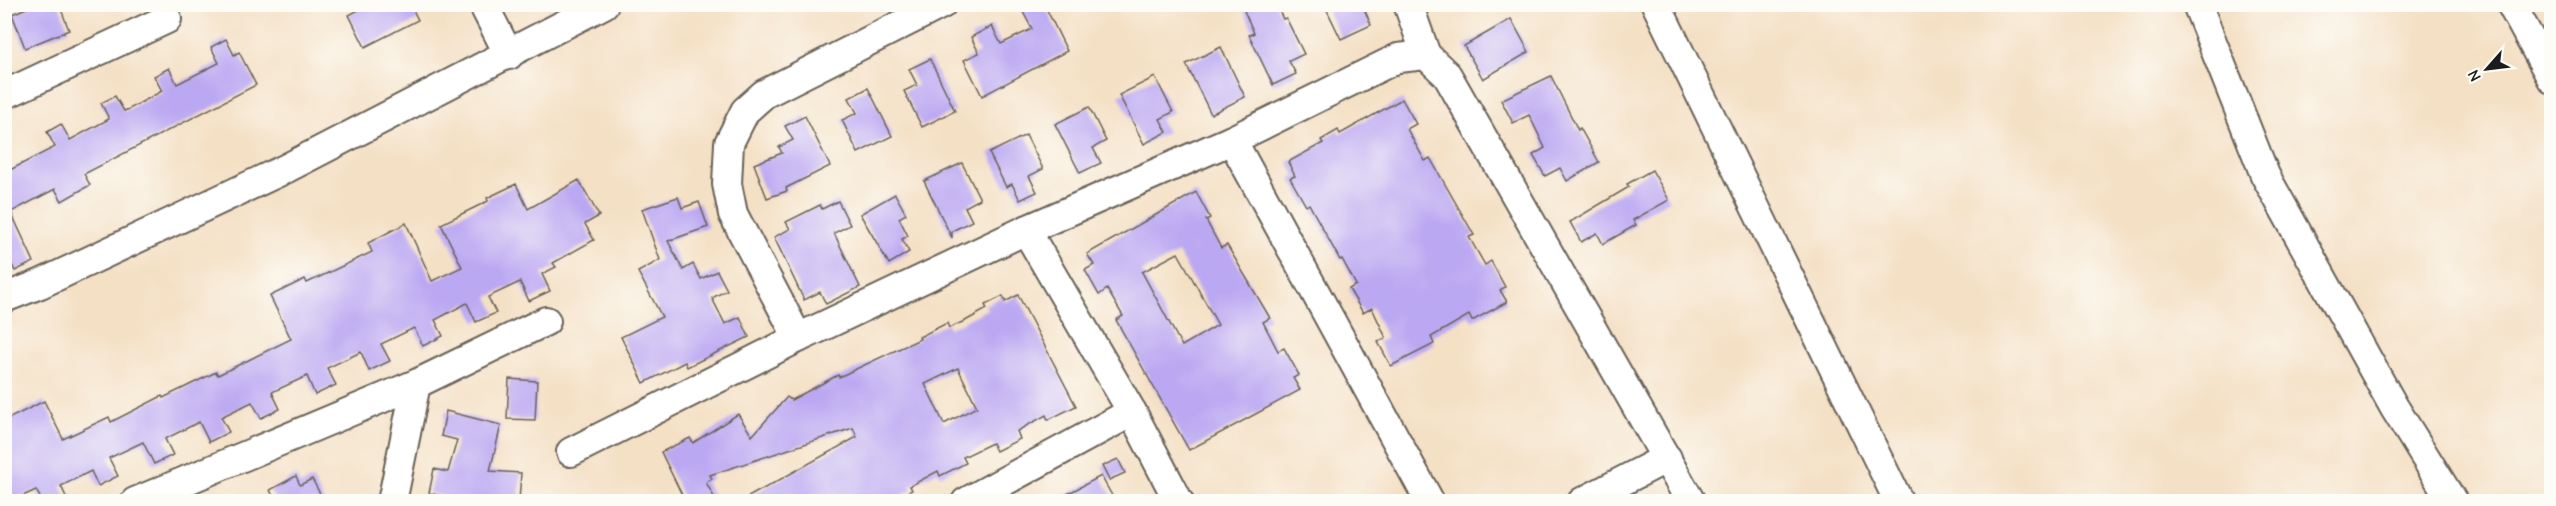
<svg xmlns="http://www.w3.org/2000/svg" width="2556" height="506" viewBox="0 0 2556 506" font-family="'Comic Neue',sans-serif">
<rect width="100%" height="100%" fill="#fdfcf7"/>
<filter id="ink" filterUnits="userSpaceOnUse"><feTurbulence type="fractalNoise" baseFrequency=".0167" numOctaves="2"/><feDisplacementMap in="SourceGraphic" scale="12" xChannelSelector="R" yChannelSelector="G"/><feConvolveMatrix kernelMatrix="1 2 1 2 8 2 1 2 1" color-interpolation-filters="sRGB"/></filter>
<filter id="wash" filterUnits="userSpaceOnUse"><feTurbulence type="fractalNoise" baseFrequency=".008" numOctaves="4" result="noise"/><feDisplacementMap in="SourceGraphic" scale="24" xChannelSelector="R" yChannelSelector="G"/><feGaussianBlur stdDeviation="1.35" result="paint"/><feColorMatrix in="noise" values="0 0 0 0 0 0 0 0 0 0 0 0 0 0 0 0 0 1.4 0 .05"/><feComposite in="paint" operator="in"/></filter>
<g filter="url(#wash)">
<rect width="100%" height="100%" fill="#f4e0c5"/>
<g id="blocks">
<g fill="#bba8f2" fill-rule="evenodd">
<polygon points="36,4 59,4 69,30 25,48 12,14"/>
<polygon points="370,4 410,4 418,20 365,47 349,15"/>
<polygon points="1038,4 1044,4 1067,51 982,96 964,60 979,53 971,37 992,26 1001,44 1032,29 1023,12"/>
<polygon points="1241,4 1276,4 1283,19 1286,18 1304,54 1289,61 1296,74 1273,85 1249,35 1254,33"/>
<polygon points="1324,4 1362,4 1371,25 1341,39"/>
<polygon points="1511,19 1529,52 1483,79 1464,46"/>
<polygon points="226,39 234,55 239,52 256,85 84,174 90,185 62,201 55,189 11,212 34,262 15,271 4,249 4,173 55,147 47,132 61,124 70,140 109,119 101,103 115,96 124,111 129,109 162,91 154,76 169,68 177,84 219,63 211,47"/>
<polygon points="1221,47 1245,97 1211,114 1186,64"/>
<polygon points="930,59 955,111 922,127 904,91 917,85 909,69"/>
<polygon points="1551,76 1578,130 1580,128 1599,162 1567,181 1560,168 1545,176 1533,155 1545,148 1529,115 1513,123 1501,100"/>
<polygon points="1155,77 1173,112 1160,119 1167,132 1144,144 1119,95"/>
<polygon points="868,88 892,136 858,153 842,120 857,113 849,98"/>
<polygon points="1402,99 1416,124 1407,129 1425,161 1430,158 1474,235 1469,237 1485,265 1491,261 1505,287 1500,290 1507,302 1472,321 1469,315 1431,337 1434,344 1391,366 1378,342 1386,338 1372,308 1363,313 1349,289 1356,285 1342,259 1340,260 1309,204 1306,206 1290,178 1295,176 1288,162 1323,143 1321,140 1338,130 1340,134"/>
<polygon points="1089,107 1106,141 1093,148 1101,163 1080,173 1055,124"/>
<polygon points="805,116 830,166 786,188 787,191 767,198 754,164 782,153 779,147 793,140 785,126"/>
<polygon points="1026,135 1043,169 1029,176 1037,192 1020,200 1012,184 1006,187 989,153"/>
<polygon points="962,163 980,199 965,207 972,221 952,231 952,238 924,181"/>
<polygon points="1652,170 1669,200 1633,220 1636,225 1603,244 1597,233 1581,242 1570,222 1629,187 1627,184"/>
<polygon points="579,180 599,216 585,224 594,240 553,263 556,267 542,274 550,291 529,301 520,282 488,297 496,313 476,322 467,303 435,320 443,336 423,346 414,328 381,344 390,361 369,371 361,352 327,368 336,385 315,395 307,376 272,392 280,409 261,418 252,402 221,417 229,432 209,442 199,422 165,439 173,455 154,464 143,442 109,458 118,476 98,486 91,471 61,486 68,501 42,501 36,490 12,501 4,501 4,421 44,401 63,439 109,417 111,422 162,396 163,398 216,372 218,375 291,339 270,296 305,279 307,283 372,252 368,243 406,223 432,281 462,267 441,224 488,201 487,198 516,184 528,209"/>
<path d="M 1196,192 L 1210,218 L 1206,220 L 1221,248 L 1227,245 L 1270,318 L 1263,322 L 1278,351 L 1284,348 L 1299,375 L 1293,378 L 1300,390 L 1189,450 L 1116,320 L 1123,316 L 1107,289 L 1099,295 L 1085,270 L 1094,265 L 1087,254 ZM 1178,253 L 1218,325 L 1182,346 L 1142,272 Z"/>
<polygon points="895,194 906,214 899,218 908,236 902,239 909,252 889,264 860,214"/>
<polygon points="678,197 682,208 699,202 708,227 668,241 683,270 693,264 701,279 717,271 727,290 712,298 725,324 740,317 749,337 687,367 685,362 644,383 621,337 662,317 638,272 660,260 642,209"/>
<polygon points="838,201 850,225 834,233 860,287 826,304 820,292 804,300 774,237 790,229 786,222 820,205 822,209"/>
<path d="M 1018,295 L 1076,406 L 1048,420 L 1046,415 L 1017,431 L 1020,439 L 996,451 L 992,443 L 963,457 L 966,463 L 940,476 L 938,471 L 910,486 L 912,490 L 890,501 L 741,501 L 857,437 L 853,428 L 710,475 L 712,479 L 706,482 L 716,501 L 685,501 L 661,452 L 690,438 L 693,443 L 738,414 L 752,436 L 787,397 L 791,400 L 838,375 L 839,377 L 920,339 L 919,337 L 947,323 L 949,328 L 967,320 L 987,309 L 985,305 L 1003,296 L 1005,302 ZM 958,368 L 977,407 L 944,424 L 925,384 Z"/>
<polygon points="509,379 537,381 535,420 507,419"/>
<polygon points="446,411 501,425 490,471 521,473 519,501 446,501 447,497 429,493 434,469 448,472 457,440 441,436"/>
<polygon points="1118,459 1125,473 1109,480 1102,466"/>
<polygon points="296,476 300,485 312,479 324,501 267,501 274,498 270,490"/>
<polygon points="1101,476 1115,501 1054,501"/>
</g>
</g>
</g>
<g filter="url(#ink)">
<use href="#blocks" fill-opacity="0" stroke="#686157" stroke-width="1.5"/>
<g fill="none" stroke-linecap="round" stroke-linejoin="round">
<defs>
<g id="minor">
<polyline points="483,4 509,55"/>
<polyline points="1408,4 1426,55"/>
<polyline points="1656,4 1899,502"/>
<polyline points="2197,4 2265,175 2394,407 2453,502"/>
<polyline points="2511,4 2552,79"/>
<polyline points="4,95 167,19"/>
<polyline points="1232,140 1430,502"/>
<polyline points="1026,230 1132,412 1179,502"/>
<polyline points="4,298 40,284 285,169 604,4"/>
<polyline points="798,338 733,214 727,184 729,143 745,111 764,94 942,4"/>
<polyline points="416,384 546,321"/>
<polyline points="571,452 798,338 1026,230 1232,140 1398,58 1426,55 1447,75 1691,502"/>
<polyline points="135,502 416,384 392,502"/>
<polyline points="966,502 1132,412"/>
<polyline points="1582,502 1667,458"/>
</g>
</defs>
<use href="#minor" stroke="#686157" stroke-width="32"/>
<use href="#minor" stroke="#fff" stroke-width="28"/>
</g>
</g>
<rect width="2556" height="506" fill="none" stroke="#fdfcf7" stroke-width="24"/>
<g transform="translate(2487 69) rotate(242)" stroke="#fdfcf7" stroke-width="4.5" paint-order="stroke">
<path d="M0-4.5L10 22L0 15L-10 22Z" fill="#1c1c1c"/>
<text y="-9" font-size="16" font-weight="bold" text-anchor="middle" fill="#1c1c1c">N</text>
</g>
</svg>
